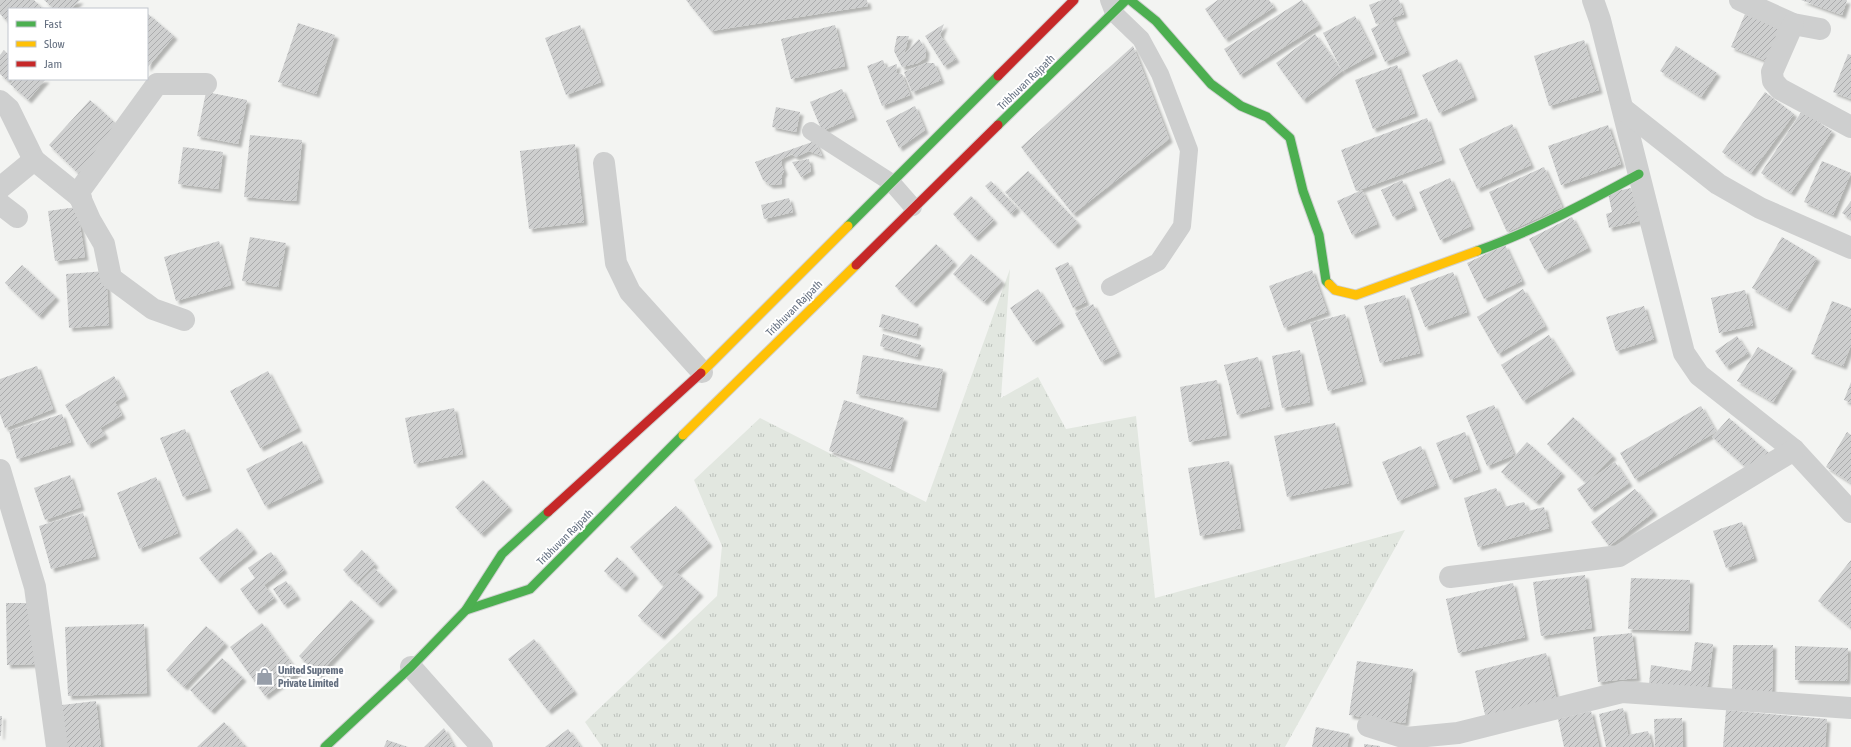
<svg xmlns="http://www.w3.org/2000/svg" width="1851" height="747" viewBox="0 0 1851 747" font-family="'Asap Condensed',sans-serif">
<defs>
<pattern id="grass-tufts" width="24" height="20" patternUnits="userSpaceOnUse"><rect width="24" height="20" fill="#e2e7e0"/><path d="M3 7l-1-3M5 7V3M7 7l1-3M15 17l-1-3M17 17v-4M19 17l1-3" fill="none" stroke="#bbc0bb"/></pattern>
<pattern id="building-hatch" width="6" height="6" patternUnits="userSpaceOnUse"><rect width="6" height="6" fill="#cecfcf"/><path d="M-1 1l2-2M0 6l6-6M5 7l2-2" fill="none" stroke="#abacad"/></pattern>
<filter id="shadow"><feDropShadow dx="3.5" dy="3.5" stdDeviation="1" flood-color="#0004"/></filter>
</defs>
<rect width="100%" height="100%" fill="#f3f4f2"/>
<polygon fill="url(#grass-tufts)" points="1010,269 1001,398 1038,377 1066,429 1136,416 1155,598 1405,530 1285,747 602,747 585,722 717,596 722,546 694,480 760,418 926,502"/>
<g fill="url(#building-hatch)" filter="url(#shadow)">
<polygon points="0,0 34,0 43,9 9,9 9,23 0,14"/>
<polygon points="44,0 80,0 71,9 54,9"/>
<polygon points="686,0 867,0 868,6 711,31"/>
<polygon points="1218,0 1269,0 1274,7 1225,39 1205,9"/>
<polygon points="1302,0 1319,25 1240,75 1224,49"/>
<polygon points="1382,0 1399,0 1404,14 1392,18 1407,52 1385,62 1371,29 1392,18 1376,24 1369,5"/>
<polygon points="1801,0 1847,0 1842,15"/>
<polygon points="147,13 174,36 147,68"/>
<polygon points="1745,14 1787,31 1774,64 1731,47"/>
<polygon points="1355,16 1374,54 1342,71 1303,100 1276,63 1315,34 1342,71 1323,33"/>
<polygon points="298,23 335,35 316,94 278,82"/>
<polygon points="944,24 940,35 956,59 944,66 925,36"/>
<polygon points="580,25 601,82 566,95 545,38"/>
<polygon points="835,25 845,66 791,79 781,39"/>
<polygon points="897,36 909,36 904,54 919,39 926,50 925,58 918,63 902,67 894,51"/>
<polygon points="1584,40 1599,90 1549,106 1534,56"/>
<polygon points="1133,46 1169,139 1073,214 1021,147"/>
<polygon points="1676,46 1717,73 1701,97 1660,71"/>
<polygon points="4,50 9,55 9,79 11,79 8,81 0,74 0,55"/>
<polygon points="1848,54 1851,55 1851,99 1833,92"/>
<polygon points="1457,59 1474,97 1439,113 1422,75"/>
<polygon points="883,60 886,68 897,64 896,73 902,74 910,95 882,106 867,66"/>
<polygon points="926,63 934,63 941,80 912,92 904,72"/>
<polygon points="1397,65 1415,113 1373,129 1355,80"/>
<polygon points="15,79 46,79 28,100 10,84"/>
<polygon points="842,89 854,117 822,131 810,102"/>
<polygon points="206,92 247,100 238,144 197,136"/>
<polygon points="1765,92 1794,114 1751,173 1722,152"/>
<polygon points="90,100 122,129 80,175 49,145"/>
<polygon points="915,106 925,130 899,148 886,121"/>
<polygon points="776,107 800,112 796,132 772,127"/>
<polygon points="1802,111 1832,131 1791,193 1761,173"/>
<polygon points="1427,118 1442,160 1356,191 1341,150"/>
<polygon points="1512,124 1531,165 1477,189 1459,149"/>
<polygon points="1608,125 1621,164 1561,185 1548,146"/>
<polygon points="250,135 302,140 296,201 244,197"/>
<polygon points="815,141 822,156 809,151 796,157 792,154 782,159 781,164 784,171 782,175 782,184 770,185 763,180 755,162"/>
<polygon points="575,144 584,222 529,229 520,151"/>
<polygon points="183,147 223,152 218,189 178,184"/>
<polygon points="809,159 811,171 801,177 792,162"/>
<polygon points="1822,161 1851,173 1833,215 1804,202"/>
<polygon points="1544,167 1562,207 1507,232 1489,192"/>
<polygon points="1028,171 1078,223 1055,245 1005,192"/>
<polygon points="1450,178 1471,226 1440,240 1419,192"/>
<polygon points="1402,180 1414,207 1393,217 1381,190"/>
<polygon points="991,181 1017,208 1011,214 985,186"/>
<polygon points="1631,188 1639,221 1609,228 1606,214 1612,212 1608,193"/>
<polygon points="1362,190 1377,224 1352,235 1337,201"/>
<polygon points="971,196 994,220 975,238 953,214"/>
<polygon points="789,198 793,212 764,219 761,205"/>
<polygon points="1851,201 1851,219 1842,213"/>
<polygon points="77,207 85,257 55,261 48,211"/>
<polygon points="1572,217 1588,248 1545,270 1529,239"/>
<polygon points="250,237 286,243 278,287 242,281"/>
<polygon points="1782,237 1817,258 1787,309 1752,288"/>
<polygon points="219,241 231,285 176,301 164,257"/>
<polygon points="936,244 954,262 913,304 895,286"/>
<polygon points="1505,245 1522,281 1484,299 1467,263"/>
<polygon points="971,254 1002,281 984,302 953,274"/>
<polygon points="1068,262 1086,302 1073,308 1055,268"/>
<polygon points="22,265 56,297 39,316 5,283"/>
<polygon points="1312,270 1327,312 1284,328 1269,286"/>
<polygon points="106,271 109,325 69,328 66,274"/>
<polygon points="1453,272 1467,312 1425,327 1410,288"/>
<polygon points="1038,289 1061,323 1033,342 1010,308"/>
<polygon points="1523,289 1545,326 1498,354 1477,317"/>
<polygon points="1745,290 1753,325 1719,333 1711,298"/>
<polygon points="1405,295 1420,353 1380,363 1364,306"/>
<polygon points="1832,301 1851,308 1851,345 1843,366 1811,354"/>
<polygon points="1093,304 1118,353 1101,362 1075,313"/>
<polygon points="1644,306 1654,339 1616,351 1606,317"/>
<polygon points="882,314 919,324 916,336 879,327"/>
<polygon points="1345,314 1363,381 1328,391 1310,323"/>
<polygon points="883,334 921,345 917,357 880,346"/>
<polygon points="1549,335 1572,371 1523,401 1501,365"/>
<polygon points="1737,336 1748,353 1726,367 1715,351"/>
<polygon points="1758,347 1793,368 1773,402 1737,381"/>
<polygon points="1300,350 1310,402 1282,408 1272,356"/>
<polygon points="863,355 943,369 936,408 856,394"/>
<polygon points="1258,357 1270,406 1237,415 1224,365"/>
<polygon points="37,366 53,409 5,428 0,414 0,379"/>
<polygon points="268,371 298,428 260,448 230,391"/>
<polygon points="114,376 125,396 115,402 122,415 100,428 105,435 88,445 65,405"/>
<polygon points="1217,380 1227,435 1189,442 1180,387"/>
<polygon points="1851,382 1851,403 1844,400"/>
<polygon points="844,400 904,418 890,469 829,451"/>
<polygon points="1494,405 1514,455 1487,466 1466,416"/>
<polygon points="1701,406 1716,432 1635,479 1620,453"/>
<polygon points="454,408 463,454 414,464 405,418"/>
<polygon points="62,414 71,442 17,459 9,431"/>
<polygon points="1573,417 1613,456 1586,483 1547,444"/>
<polygon points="1729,418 1770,454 1753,474 1712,437"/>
<polygon points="1335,423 1349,483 1287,497 1274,436"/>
<polygon points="185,429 208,488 183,497 160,438"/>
<polygon points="1465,432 1478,469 1450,480 1436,443"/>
<polygon points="1847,432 1851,435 1851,483 1826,467"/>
<polygon points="302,441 320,479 265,506 246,469"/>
<polygon points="1527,442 1562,473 1536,502 1501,472"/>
<polygon points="1421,446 1436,485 1398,501 1382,462"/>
<polygon points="1229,461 1241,528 1200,536 1188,468"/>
<polygon points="1615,462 1629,483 1591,509 1577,489"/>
<polygon points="70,475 81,507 45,520 34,488"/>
<polygon points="156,477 178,533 139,549 117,493"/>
<polygon points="483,480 509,507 481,534 455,507"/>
<polygon points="1496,488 1504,507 1524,502 1528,511 1544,507 1549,528 1478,547 1464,498"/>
<polygon points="1635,489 1654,512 1609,546 1591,522"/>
<polygon points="676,506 709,543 662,585 630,547"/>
<polygon points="83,513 96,556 51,569 39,526"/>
<polygon points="1742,522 1754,558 1726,568 1713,531"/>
<polygon points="237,528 254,550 217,580 199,558"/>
<polygon points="362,550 375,564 356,583 343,570"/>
<polygon points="271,552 284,570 264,585 274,598 256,611 240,589 255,578 248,568"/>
<polygon points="617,557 635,575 623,589 604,571"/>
<polygon points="1851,560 1851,628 1818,601"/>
<polygon points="374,568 394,588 378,604 358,585"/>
<polygon points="676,572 700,593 661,636 638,616"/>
<polygon points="1585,575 1592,628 1541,636 1533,582"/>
<polygon points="1631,578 1690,580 1688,631 1628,629"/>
<polygon points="286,581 297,596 284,605 273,589"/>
<polygon points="1513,583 1525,637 1458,653 1446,599"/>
<polygon points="351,600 371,618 318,675 299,656"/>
<polygon points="6,603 34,603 35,664 7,665"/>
<polygon points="262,623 298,672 265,696 230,647"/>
<polygon points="144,624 147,693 68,696 65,627"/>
<polygon points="206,626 225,643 184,687 166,670"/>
<polygon points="1632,633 1637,678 1598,682 1593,637"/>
<polygon points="534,639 574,691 548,711 508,659"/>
<polygon points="1695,642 1713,644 1707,692 1649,684 1651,665 1691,671"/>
<polygon points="1733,645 1773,645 1772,692 1732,691"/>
<polygon points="1795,646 1848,648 1847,681 1795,680"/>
<polygon points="1546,653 1557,701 1486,719 1475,671"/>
<polygon points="222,658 243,678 211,711 190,690"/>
<polygon points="1357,661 1413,669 1405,723 1349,715"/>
<polygon points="96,701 101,747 67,747 62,705"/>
<polygon points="1623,708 1628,735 1648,731 1652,747 1606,747 1599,714"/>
<polygon points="1726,710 1827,719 1825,747 1723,747"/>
<polygon points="1591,711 1599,747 1564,747 1558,719"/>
<polygon points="0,716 2,716 1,736 0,736"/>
<polygon points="1682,718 1683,747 1655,747 1654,719"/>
<polygon points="224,722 245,746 197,747"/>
<polygon points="1316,727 1350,734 1347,747 1312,747"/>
<polygon points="444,728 454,747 424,747"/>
<polygon points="568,729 581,747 545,747"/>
<polygon points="387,740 408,747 384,747"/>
<polygon points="1364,744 1380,746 1380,747 1364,747"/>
</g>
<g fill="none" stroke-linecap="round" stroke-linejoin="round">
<defs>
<g id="fast">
<polyline points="1130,0 1156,21 1211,84 1241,106 1267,117 1290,138 1303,191 1319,235 1326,281 1329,284"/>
<polyline points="998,125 1126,0"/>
<polyline points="848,226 998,76"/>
<path d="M 1477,251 C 1533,231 1586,203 1639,174"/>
<polyline points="466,610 530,589 683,435"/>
<polyline points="325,747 411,667 466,610 502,554 548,512"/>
</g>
<g id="slow">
<polyline points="1329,284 1335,290 1356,295 1477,251"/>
<polyline points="701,373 848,226"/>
<polyline points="683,435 856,265"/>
</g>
<g id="jam">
<polyline points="998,76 1074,0"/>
<polyline points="856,265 998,125"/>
<polyline points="548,512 701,373"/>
</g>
</defs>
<use href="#fast" stroke="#d0d1d1" stroke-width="11"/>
<use href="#slow" stroke="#d0d1d1" stroke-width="11"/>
<use href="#jam" stroke="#d0d1d1" stroke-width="11"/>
<g stroke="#cecfcf" stroke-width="18">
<polyline points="1109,0 1114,13 1141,39 1160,74 1189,150 1182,226 1158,262 1110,287"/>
<polyline points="811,131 892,183 913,207"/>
</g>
<g stroke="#cecfcf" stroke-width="22">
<polyline points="1593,0 1600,20 1684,353 1699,375 1794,450 1851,512"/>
<polyline points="1740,0 1793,24 1820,29"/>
<polyline points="1793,24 1772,72 1773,81 1780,89 1851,127"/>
<polyline points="0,101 9,109 34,160"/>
<polyline points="1623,109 1718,184 1760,208 1851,248"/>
<polyline points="604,163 616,263 630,292 702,372"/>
<polyline points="0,188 34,160 81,198"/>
<polyline points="0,204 17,217"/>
<polyline points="184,320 153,309 111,278 104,244 90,220 78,193 157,84 206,84"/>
<polyline points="0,470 35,587 57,747"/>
<polyline points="1450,577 1619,556 1794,450"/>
<polyline points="411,667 482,747"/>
<polyline points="1368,726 1406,738 1458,733 1622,692 1851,708"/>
</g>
<use href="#fast" stroke="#4caf50" stroke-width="9"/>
<use href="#slow" stroke="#ffc107" stroke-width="9"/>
<use href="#jam" stroke="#c62828" stroke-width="9"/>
</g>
<defs>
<symbol id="shop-bare" viewBox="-9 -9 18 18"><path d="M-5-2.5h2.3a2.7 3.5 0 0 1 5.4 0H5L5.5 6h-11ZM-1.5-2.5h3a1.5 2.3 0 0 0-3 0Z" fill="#979ea9" stroke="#fff" stroke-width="2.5" paint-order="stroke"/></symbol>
</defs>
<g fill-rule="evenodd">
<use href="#shop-bare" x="252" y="664" width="25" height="25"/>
</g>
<g text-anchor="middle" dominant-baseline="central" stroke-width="4" stroke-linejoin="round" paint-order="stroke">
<g font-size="11" fill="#657081" stroke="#fff">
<text transform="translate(1026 82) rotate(-44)">Tribhuvan Rajpath</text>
<text transform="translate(794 308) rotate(-45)">Tribhuvan Rajpath</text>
<text transform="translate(565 537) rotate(-45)">Tribhuvan Rajpath</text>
</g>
<g font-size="11" font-weight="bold" fill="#657081" stroke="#fff" text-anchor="start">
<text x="278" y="670">United Supreme<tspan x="278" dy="13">Private Limited</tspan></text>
</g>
</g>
<rect x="8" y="8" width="140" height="72" fill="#ffffff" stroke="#c1c6cd"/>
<rect x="16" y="21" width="20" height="6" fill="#4caf50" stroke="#c1c6cd"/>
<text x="44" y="28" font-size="12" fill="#657081">Fast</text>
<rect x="16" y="41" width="20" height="6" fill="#ffc107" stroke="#c1c6cd"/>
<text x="44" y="48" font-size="12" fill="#657081">Slow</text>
<rect x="16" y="61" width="20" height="6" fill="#c62828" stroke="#c1c6cd"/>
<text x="44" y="68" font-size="12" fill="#657081">Jam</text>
</svg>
